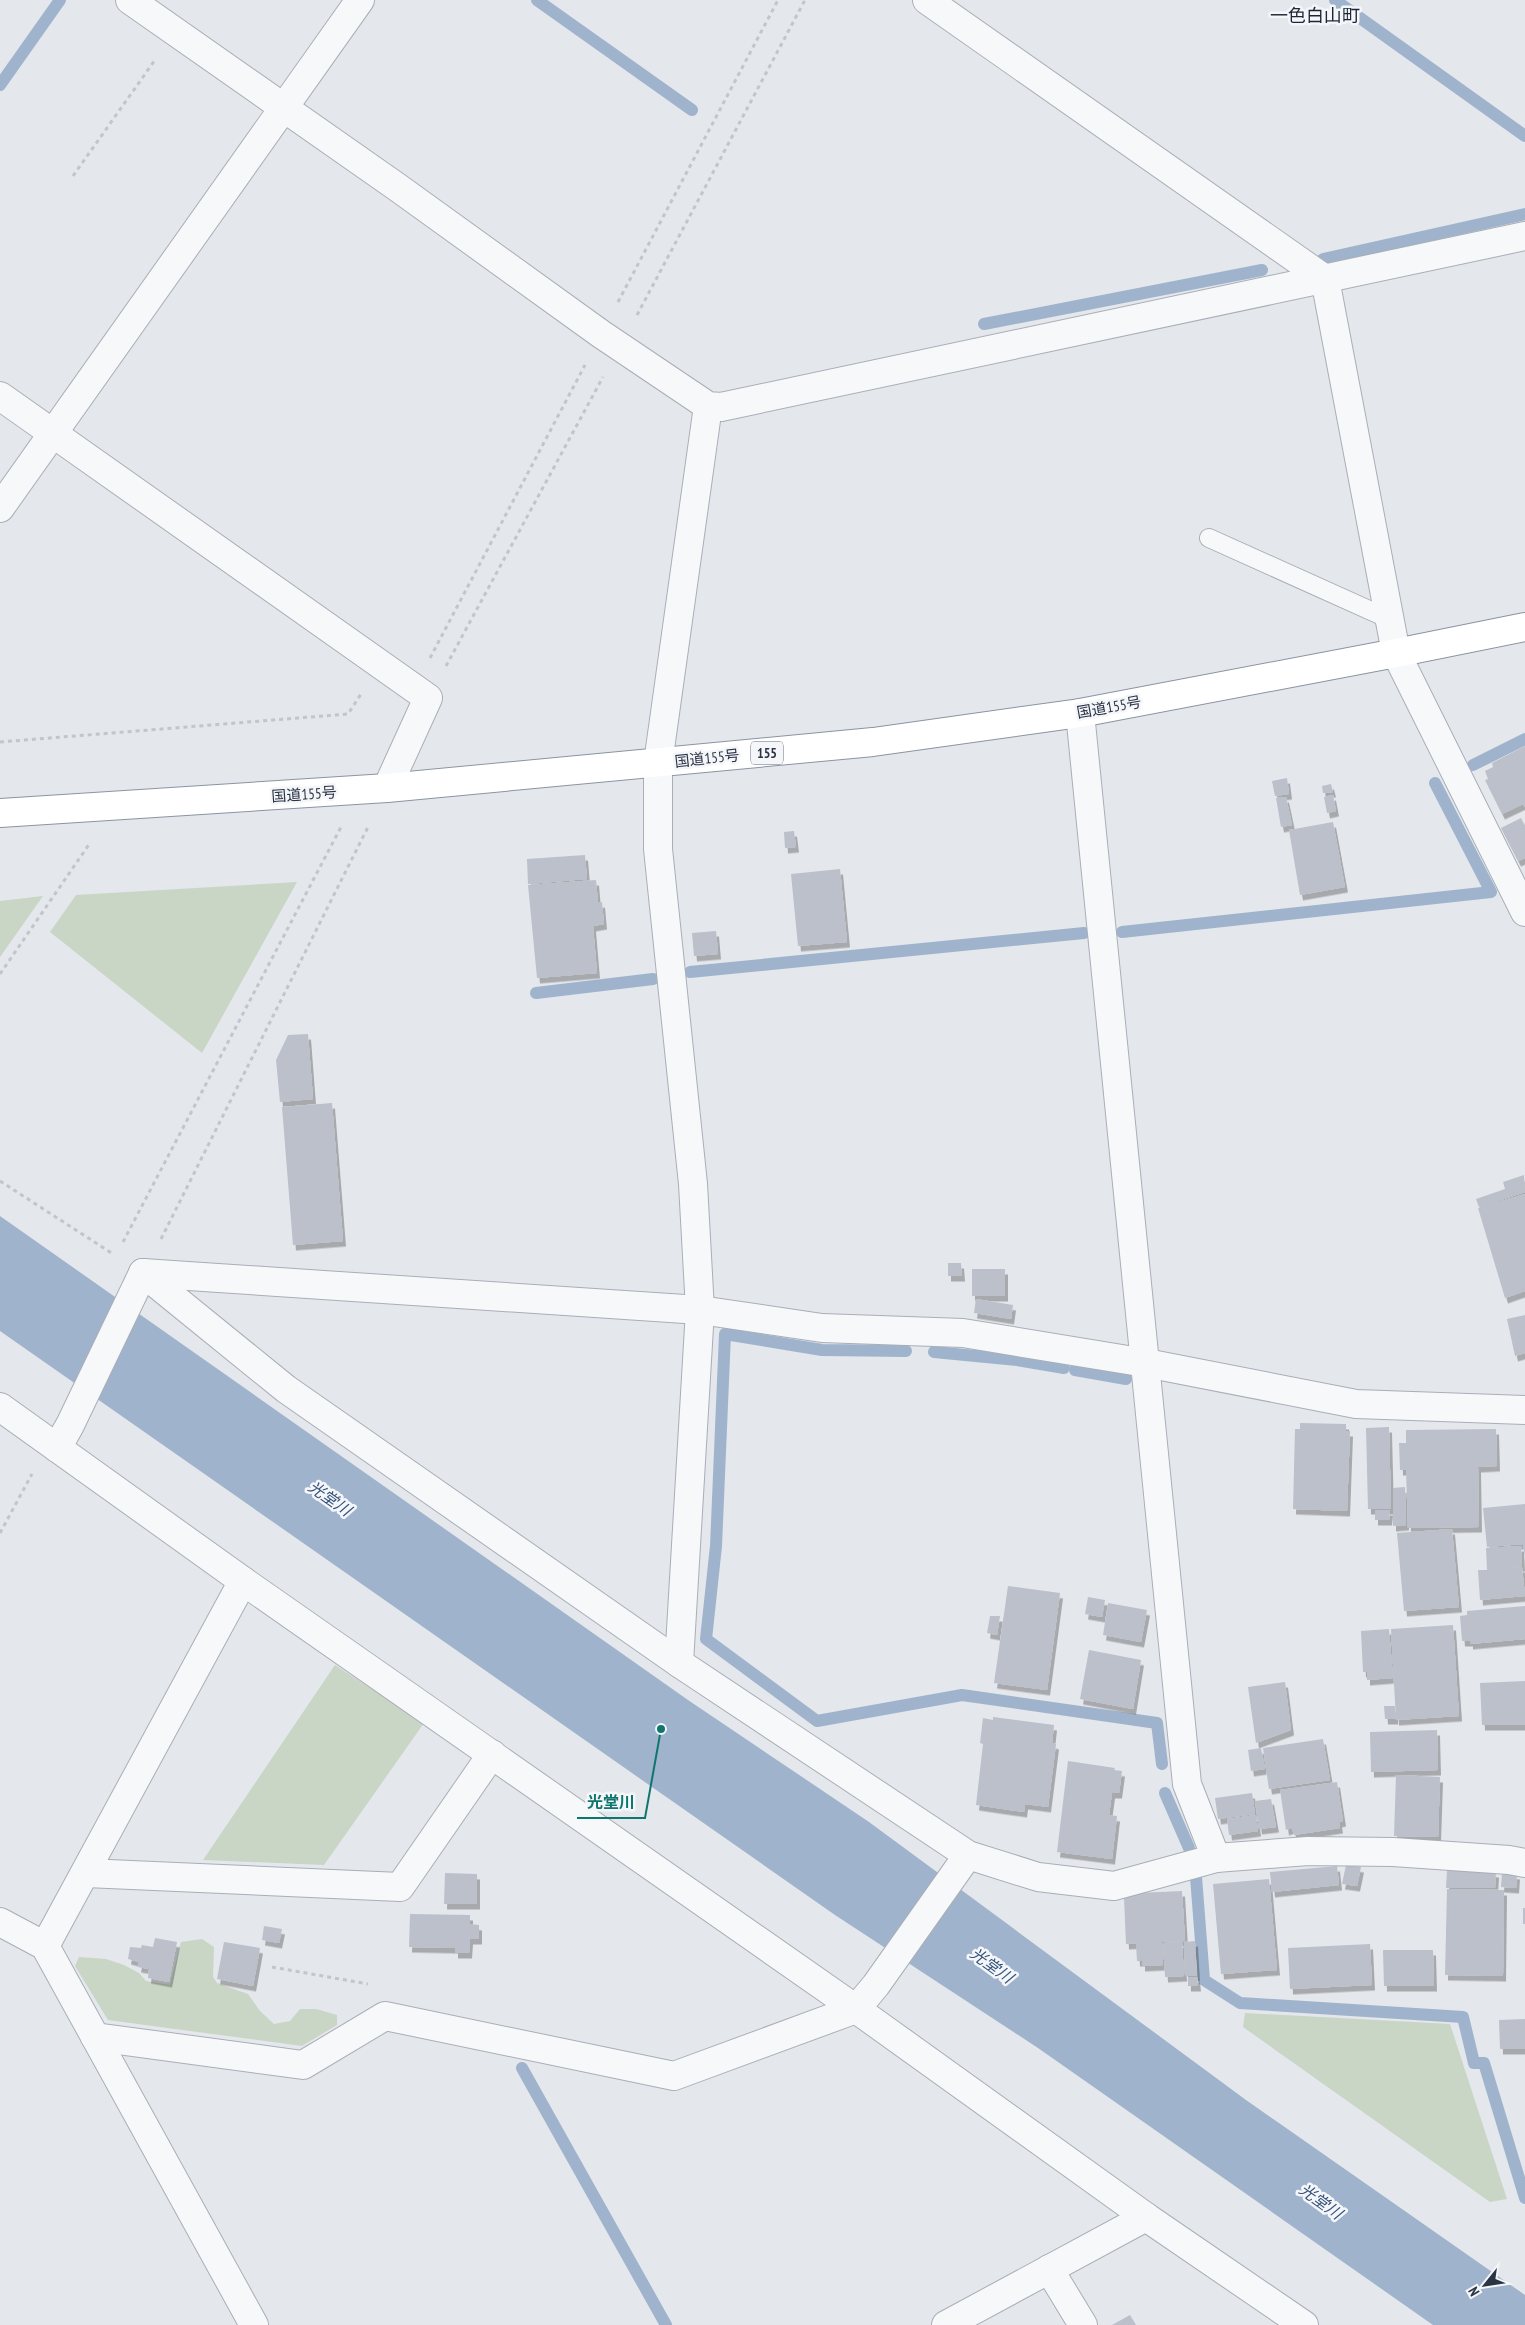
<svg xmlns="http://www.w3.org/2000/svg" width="1525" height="2325" viewBox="0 0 1525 2325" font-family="'PT Sans Narrow','Noto Sans JP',sans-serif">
<defs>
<filter id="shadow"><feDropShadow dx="3" dy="5.5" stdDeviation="0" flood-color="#0004"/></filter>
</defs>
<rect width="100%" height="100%" fill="#e4e7ec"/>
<g fill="#c9d6c5">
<polygon points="297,882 202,1053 50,932 76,895"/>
<polygon points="43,896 0,957 0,901"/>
<polygon points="335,1665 424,1723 324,1865 203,1860"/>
<polygon points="202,1939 214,1947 213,1977 217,1983 248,1994 260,2011 274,2024 290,2021 300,2009 316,2009 337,2015 337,2025 302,2046 108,2020 75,1966 79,1957 106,1959 124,1965 139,1973 146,1981 170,1985 181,1942"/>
<polygon points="1245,2013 1450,2024 1507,2199 1490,2202 1243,2027"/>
</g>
<polygon fill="#9fb4cc" points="0,1216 688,1700 869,1822 1246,2100 1525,2295 1525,2325 1433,2325 1038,2048 835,1915 0,1331"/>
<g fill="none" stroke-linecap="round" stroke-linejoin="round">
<g stroke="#9fb4cc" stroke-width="12">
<polyline points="537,0 692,110"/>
<polyline points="1335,0 1525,136"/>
<polyline points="0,85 60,0"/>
<polyline points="1323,259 1525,214"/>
<polyline points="984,324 1262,270"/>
<polyline points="1473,765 1525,739"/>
<polyline points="1122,932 1491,892 1435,783"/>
<polyline points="690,972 1084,933"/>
<polyline points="536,993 653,979"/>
<polyline points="906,1351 822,1350 725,1334 716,1546 706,1639 817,1721 962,1695 1157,1723 1162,1764"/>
<polyline points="934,1352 1017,1360 1064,1368"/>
<polyline points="1075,1370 1126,1379"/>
<polyline points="1165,1793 1189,1848"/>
<polyline points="1196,1877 1204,1980 1240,2003 1463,2017 1474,2063 1484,2063 1525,2198"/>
<polyline points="522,2068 666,2325"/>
</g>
</g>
<g fill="#bbc0ca" filter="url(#shadow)">
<polygon points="1525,746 1525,807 1523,804 1502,814 1485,780 1488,779 1485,771 1493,767 1492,763"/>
<polygon points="1287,778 1289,794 1275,796 1272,781"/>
<polygon points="1331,784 1333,792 1323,793 1322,786"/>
<polygon points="1333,795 1336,811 1327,813 1324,797"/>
<polygon points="1286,797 1292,825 1281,827 1276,798"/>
<polygon points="1521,818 1525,826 1525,858 1518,861 1501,828"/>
<polygon points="1333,822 1345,887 1300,895 1289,830"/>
<polygon points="794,831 796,847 785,848 784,832"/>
<polygon points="585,855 587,879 528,884 527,859"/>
<polygon points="840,869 847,942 798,946 791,874"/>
<polygon points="596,880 598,903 602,902 604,924 593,926 597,973 537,978 528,885"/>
<polygon points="716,931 718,954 694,956 692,933"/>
<polygon points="308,1034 313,1099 280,1102 276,1060 288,1035"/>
<polygon points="332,1103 343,1241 293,1245 282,1107"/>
<polygon points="1524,1175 1525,1192 1479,1207 1476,1199 1505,1189 1503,1182"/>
<polygon points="1525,1194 1525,1291 1505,1298 1478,1208"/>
<polygon points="948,1263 961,1263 962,1276 948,1276"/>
<rect x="972" y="1269" width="33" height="27"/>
<polygon points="976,1299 1013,1305 1011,1319 974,1313"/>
<polygon points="1525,1315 1525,1353 1515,1356 1507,1319"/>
<polygon points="1300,1423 1346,1424 1346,1431 1350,1431 1347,1511 1293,1509 1295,1429 1300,1429"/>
<polygon points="1389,1427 1391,1509 1368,1509 1366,1428"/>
<polygon points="1496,1429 1497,1466 1478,1467 1479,1527 1408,1528 1406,1470 1400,1470 1399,1443 1406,1443 1406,1430"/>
<polygon points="1405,1487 1406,1525 1393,1526 1393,1488"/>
<polygon points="1525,1504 1525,1557 1523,1544 1487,1547 1483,1508"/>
<polygon points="1375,1510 1390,1510 1389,1520 1375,1520"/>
<polygon points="1452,1529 1459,1607 1404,1611 1397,1533"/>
<polygon points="1521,1546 1522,1566 1497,1569 1522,1567 1525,1596 1480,1600 1478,1570 1487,1570 1486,1548"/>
<polygon points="1008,1586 1060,1593 1047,1690 994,1683"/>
<polygon points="1088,1597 1105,1600 1102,1617 1085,1614"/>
<polygon points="1108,1603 1147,1610 1141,1642 1103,1635"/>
<polygon points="1525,1606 1525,1639 1470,1644 1470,1641 1462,1641 1460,1616 1467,1615 1467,1611"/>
<polygon points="990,1616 1000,1616 997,1635 987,1633"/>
<polygon points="1453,1625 1459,1716 1396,1720 1391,1629"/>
<polygon points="1389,1629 1393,1678 1367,1680 1367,1672 1363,1672 1361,1631"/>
<polygon points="1089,1650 1141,1660 1133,1709 1080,1699"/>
<polygon points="1525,1681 1525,1725 1482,1725 1480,1683"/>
<polygon points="1285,1682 1291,1730 1256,1743 1248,1687"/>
<polygon points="1384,1706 1395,1706 1395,1719 1385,1719"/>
<polygon points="993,1717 1054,1725 1052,1743 1056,1744 1048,1807 1025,1804 1024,1812 976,1805 983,1744 980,1743 983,1718 993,1720"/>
<polygon points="1437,1730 1438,1770 1371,1772 1370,1732"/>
<polygon points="1323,1739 1330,1780 1269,1789 1263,1748"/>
<polygon points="1261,1748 1265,1769 1251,1771 1248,1750"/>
<polygon points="1068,1761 1115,1768 1114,1770 1122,1771 1119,1793 1112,1793 1109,1815 1117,1816 1112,1859 1057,1852"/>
<polygon points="1396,1775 1440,1777 1438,1837 1394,1836"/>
<polygon points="1337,1782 1343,1821 1339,1822 1340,1828 1294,1835 1292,1828 1286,1830 1280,1790"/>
<polygon points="1252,1793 1255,1814 1218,1819 1215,1798"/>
<polygon points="1271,1799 1276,1827 1259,1829 1255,1801"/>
<polygon points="1256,1815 1258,1831 1229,1835 1227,1819"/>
<polygon points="1346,1865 1361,1867 1357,1886 1342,1884"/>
<polygon points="1337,1866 1339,1885 1272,1892 1270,1872"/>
<polygon points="1447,1870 1496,1872 1495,1888 1446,1888"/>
<polygon points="1502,1872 1517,1874 1516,1888 1501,1887"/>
<polygon points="445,1873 477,1874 477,1904 444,1904"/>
<polygon points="1269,1879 1277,1970 1221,1974 1213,1884"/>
<polygon points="1447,1889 1504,1890 1503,1976 1445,1975"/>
<polygon points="1182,1891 1185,1941 1162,1942 1163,1965 1142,1966 1142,1961 1137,1961 1136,1944 1159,1942 1126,1944 1124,1898 1138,1893"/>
<rect x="1523" y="1908" width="2" height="16"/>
<polygon points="410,1914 470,1915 470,1924 479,1925 479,1939 470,1939 469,1953 455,1953 455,1948 409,1947"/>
<polygon points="264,1926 282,1929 279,1943 262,1940"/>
<polygon points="155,1938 177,1942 169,1982 148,1978 149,1969 138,1967 139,1962 128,1959 130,1947 141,1948 142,1945 153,1947"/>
<polygon points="1195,1941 1197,1976 1185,1976 1184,1942"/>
<polygon points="224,1942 260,1948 253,1986 217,1979"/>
<polygon points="1182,1942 1184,1976 1165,1977 1163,1943"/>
<polygon points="1370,1944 1372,1985 1290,1989 1288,1948"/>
<polygon points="1383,1950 1433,1950 1434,1986 1384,1986"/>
<polygon points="1188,1977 1197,1977 1198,1986 1188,1986"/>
<polygon points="1525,2019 1525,2049 1500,2049 1499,2020"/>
<polygon points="1130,2315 1136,2325 1112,2325"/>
</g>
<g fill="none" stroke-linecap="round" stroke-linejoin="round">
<defs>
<polyline id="service" points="1209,538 1389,619"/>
<g id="minor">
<polyline points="130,0 397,187 601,334 708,406 721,407 1525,236"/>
<polyline points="927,0 1325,279 1396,653 1525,912"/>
<polyline points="0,396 428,698 387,788"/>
<polyline points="0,508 360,0"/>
<polyline points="143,1273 286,1389 679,1663 968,1855 1038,1877 1114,1886 1216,1858 1187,1784 1080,713"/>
<polyline points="143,1273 700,1310 822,1328 963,1333 1146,1363 1356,1404 1525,1410"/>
<polyline points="0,1407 243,1581 856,2009 1146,2217 1304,2325"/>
<polyline points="57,1448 70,1425 143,1273"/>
<polyline points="679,1663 700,1310 693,1184 658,849 658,763 708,406"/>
<polyline points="1216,1858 1308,1851 1393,1852 1509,1860 1525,1863"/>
<polyline points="86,1873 400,1887 492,1754"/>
<polyline points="0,1922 45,1946 254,2325"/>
<polyline points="45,1946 243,1581"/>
<polyline points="95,2037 303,2065 385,2016 674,2076 856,2009 876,1985 968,1855"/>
<polyline points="1049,2269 1083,2325"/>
<polyline points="946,2325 1146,2217"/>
</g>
<polyline id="trunk" points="0,813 387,788 873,742 1080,713 1396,653 1525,627"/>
</defs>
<use href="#service" stroke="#a9aeb7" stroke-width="20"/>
<use href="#minor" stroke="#a9aeb7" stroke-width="30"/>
<use href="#trunk" stroke="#8b94a3" stroke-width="30"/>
<g stroke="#c2c5cb" stroke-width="3" stroke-dasharray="4 4" stroke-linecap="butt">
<polyline points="73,176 155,60"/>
<polyline points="618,302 778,0"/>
<polyline points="637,315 805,0"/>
<polyline points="430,658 585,365"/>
<polyline points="446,666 603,377"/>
<polyline points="0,742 348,714 361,694"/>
<polyline points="0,974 90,843"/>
<polyline points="0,1181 113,1254"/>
<polyline points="161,1239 369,825"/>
<polyline points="123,1242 341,827"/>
<polyline points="0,1533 32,1474"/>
<polyline points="272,1967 368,1984"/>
</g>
<use href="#service" stroke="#f7f8fa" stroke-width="18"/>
<use href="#minor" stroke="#f7f8fa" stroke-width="28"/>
<use href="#trunk" stroke="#fff" stroke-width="28"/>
</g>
<g text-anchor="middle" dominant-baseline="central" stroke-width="5" stroke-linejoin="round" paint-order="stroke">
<rect fill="#f4f6f9" stroke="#676e7b" stroke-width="1" x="751" y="741.5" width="32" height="23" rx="4"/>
<g font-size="14" font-weight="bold" fill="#2b3445">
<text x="767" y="753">155</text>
</g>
<g font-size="15" fill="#2b3445" stroke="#f4f6f9">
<text transform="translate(1109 707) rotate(-10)">国道155号</text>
<text transform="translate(707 758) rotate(-6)">国道155号</text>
<text transform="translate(304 794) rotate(-4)">国道155号</text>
</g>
<g font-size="16" font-style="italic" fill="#34527a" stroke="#f4f6f9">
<text transform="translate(330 1498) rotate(35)">光堂川</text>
<text transform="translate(992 1965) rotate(36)">光堂川</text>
<text transform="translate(1321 2201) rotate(36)">光堂川</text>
</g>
<g font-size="18" fill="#1d2536" stroke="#f4f6f9">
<text x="1315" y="15">一色白山町</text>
</g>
</g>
<path fill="none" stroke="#0f766e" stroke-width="2" d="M661 1729L645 1818H577"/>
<circle fill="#0f766e" stroke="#f4f6f9" stroke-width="2" cx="661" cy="1729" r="5"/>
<g font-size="16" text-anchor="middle" font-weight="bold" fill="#0f766e" stroke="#f4f6f9" stroke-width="5" stroke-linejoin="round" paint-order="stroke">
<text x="611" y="1808">光堂川</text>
</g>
<g transform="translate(1485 2285) rotate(240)" stroke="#f4f6f9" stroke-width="4" paint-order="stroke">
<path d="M0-4L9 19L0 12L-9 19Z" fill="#2b3445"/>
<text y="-8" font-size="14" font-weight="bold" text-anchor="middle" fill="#2b3445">N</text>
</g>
</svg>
